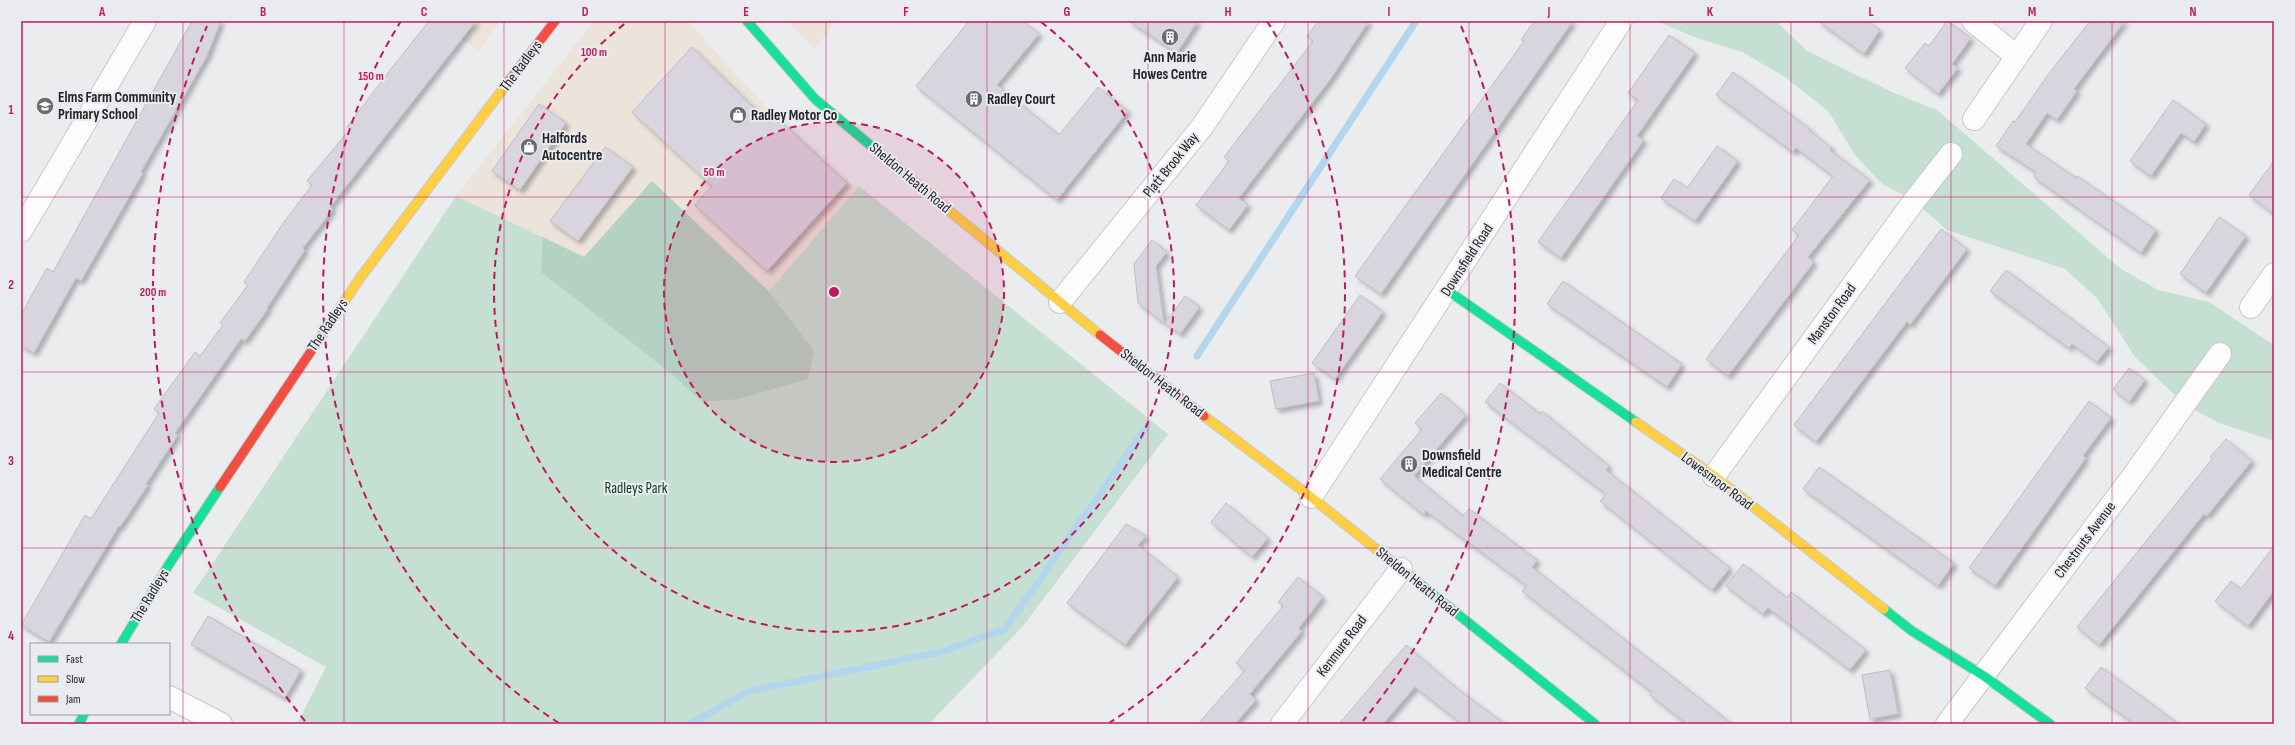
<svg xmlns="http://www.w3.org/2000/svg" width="2295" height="745" viewBox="0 0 2295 745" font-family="'Sofia Sans Condensed',sans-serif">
<defs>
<filter id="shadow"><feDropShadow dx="3.5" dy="3.5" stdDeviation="2" flood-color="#0004"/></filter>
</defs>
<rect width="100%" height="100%" fill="#eaecee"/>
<g fill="#ece4db">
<polygon points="438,21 501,21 478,51"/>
<polygon points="594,21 688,21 775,117 847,183 859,186 769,292 652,181 584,257 456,196"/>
<polygon points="788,21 836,21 815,49"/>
</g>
<g fill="#c5e0d2">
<polygon points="1657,21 1776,21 1807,51 1894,93 1937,110 2121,269 2158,290 2209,302 2272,344 2274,346 2274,441 2219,423 2185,405 2135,357 2097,298 2065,269 1947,230 1914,201 1881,183 1855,155 1828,111 1785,77 1742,52 1694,37"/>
<polygon points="652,181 769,291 859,186 1168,434 1023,626 929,724 297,724 326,667 193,593 456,196 584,257"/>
</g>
<polygon fill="#b4d2c3" points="652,181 769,292 814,351 808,379 739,399 702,402 673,375 541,272 543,237 584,257"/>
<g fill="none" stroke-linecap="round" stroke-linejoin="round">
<g stroke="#b3d6ed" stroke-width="7">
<polyline points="1197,356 1416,21"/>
<polyline points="690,724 749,691 941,652 1005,629 1148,425"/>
</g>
</g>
<g fill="#d9d5de" stroke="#bdbec0" filter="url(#shadow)">
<polygon points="192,21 221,21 207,56 141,172 143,173 81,281 76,278 34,353 21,346 21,317 28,302 47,268 53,272"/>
<polygon points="429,21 476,21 330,207 333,209 303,248 305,250 267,308 268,309 245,341 241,339 175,433 178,435 146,484 148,485 120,527 119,526 49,642 21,625 85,515 91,519 159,413 154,409 195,352 200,356 223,325 220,323 248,285 244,282 284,222 312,185 307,181 350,129 347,127 387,74"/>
<polygon points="969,21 1023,21 1039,34 997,85 1059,135 1098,87 1128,111 1057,200 916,86"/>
<polygon points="1129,21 1198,21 1177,53"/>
<polygon points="1318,21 1369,21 1330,80 1239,198 1248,205 1229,230 1196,205 1229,161 1224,157 1313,41 1307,37"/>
<polygon points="1534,21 1573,21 1381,294 1355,276 1524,41 1521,40"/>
<polygon points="1818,21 1867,21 1880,30 1864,54"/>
<polygon points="1947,21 1971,38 1952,64 1958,68 1938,94 1905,68 1925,43 1929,46"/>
<polygon points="2090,21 2125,21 2074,89 2077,91 2057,120 2047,113 2026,144 2076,178 2077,176 2156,230 2141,253 2034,177 2036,172 1996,146 2013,121 2015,122 2050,72"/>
<polygon points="1669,35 1695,53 1637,136 1644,140 1561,258 1538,242 1638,100 1628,93"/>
<polygon points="692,47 769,123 775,116 847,183 767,271 695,205 712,186 632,112"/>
<polygon points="1733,72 1810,129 1809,130 1832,148 1830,150 1870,180 1808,257 1814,262 1728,376 1706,359 1799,235 1792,230 1833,176 1796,148 1793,152 1716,95"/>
<polygon points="2173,100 2206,124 2194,142 2181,133 2151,176 2130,161"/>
<polygon points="539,104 566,123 520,190 492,171"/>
<polygon points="1717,146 1738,161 1695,221 1661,198 1674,179 1687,188"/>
<polygon points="605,147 633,167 578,241 550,221"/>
<polygon points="2274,161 2274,214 2249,195"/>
<polygon points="2219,217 2246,236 2206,293 2180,274"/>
<polygon points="1941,229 1967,249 1910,325 1907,322 1816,442 1794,425"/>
<polygon points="1152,240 1167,252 1156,266 1164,323 1138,303 1134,264"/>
<polygon points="2006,270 2109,347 2097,362 2072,344 2069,348 1990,291"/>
<polygon points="1563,281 1682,364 1667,387 1547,304"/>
<polygon points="1360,295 1383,312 1335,379 1312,363"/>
<polygon points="1185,296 1200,307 1180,334 1165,323"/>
<polygon points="2129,368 2145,380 2129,402 2113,389"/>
<polygon points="1314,373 1319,401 1276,409 1270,381"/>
<polygon points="1500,383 1540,414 1542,411 1571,435 1609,466 1606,470 1730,568 1712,590 1600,501 1606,494 1485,402"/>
<polygon points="1441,393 1466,415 1414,476 1463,516 1469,509 1537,560 1532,567 1732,724 1687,724 1650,695 1652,692 1522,591 1527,586 1426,511 1424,515 1380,479 1422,429 1415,423"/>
<polygon points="2089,401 2111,418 2083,456 2086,458 1995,586 1969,568"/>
<polygon points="2226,439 2252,461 2207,516 2204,514 2099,645 2077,627 2212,459 2210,457"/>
<polygon points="1819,467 1954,563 1938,586 1803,489"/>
<polygon points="1226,503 1268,538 1252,557 1211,522"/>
<polygon points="1126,524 1146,536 1138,545 1178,577 1125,645 1067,603"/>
<polygon points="2274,546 2274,591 2248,626 2215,601 2231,581 2241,589"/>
<polygon points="1743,564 1787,598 1791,592 1866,650 1850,670 1768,608 1763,614 1726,586"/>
<polygon points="1298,577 1323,597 1299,628 1302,631 1250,694 1256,700 1235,724 1198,724 1245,670 1236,663 1283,606 1278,602"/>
<polygon points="208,616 301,670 285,698 191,644"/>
<polygon points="1406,645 1455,687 1505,724 1462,724 1415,687 1383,724 1339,724"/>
<polygon points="2101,667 2179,724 2135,724 2085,688"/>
<polygon points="1890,670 1898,714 1870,719 1862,675"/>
</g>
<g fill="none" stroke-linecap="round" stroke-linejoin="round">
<defs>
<g id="street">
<polyline points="1973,21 2016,56"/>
<polyline points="1974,119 2041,21"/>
<polyline points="21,231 145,21"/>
<polyline points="1060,302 1202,127 1274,21"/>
<polyline points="2251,307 2274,274"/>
<polyline points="1714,476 1914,201 1951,154"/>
<polyline points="1311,497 1621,21"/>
<polyline points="169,697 221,724"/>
<polyline points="1282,724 1401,569"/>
<polyline points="1947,724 2136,472 2220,354"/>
</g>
<g id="fast">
<polyline points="747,21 815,99 906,175"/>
<polyline points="1447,290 1636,422"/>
<polyline points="1410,576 1595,724"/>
<polyline points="1884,609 1912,631 1984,676 2050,724"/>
<polyline points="121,644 168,566 220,487"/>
<polyline points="79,724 84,714"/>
</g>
<g id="slow">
<polyline points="906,175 1100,335"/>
<polyline points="342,305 360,278 509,81"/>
<polyline points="1204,416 1311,497 1410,576"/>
<polyline points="1636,422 1714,476 1884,609"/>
</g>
<g id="jam">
<polyline points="509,81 555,21"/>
<polyline points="1100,335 1204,416"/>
<polyline points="220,487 342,305"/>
</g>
</defs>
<use href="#street" stroke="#c7c8ca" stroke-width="24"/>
<use href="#fast" stroke="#c7c8ca" stroke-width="11"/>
<use href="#slow" stroke="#c7c8ca" stroke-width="11"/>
<use href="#jam" stroke="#c7c8ca" stroke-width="11"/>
<use href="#street" stroke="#fcfcfc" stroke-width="22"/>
<use href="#fast" stroke="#16e098" stroke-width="9"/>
<use href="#slow" stroke="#ffcf43" stroke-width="9"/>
<use href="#jam" stroke="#f24e42" stroke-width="9"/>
</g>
<path fill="none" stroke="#c2185b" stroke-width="1" stroke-opacity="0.55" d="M 183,21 L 183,724M 344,21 L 344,724M 504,21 L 504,724M 665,21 L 665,724M 826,21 L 826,724M 987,21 L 987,724M 1148,21 L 1148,724M 1308,21 L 1308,724M 1469,21 L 1469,724M 1630,21 L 1630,724M 1791,21 L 1791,724M 1951,21 L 1951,724M 2112,21 L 2112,724M 21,197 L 2274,197M 21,372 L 2274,372M 21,548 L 2274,548"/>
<circle cx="834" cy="292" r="170" fill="#c2185b" fill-opacity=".12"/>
<g fill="none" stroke="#c2185b" stroke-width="2" stroke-dasharray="7 5">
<circle cx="834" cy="292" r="170"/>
<path d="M1041 22A340 340 0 1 1 627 22"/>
<path d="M559 723A511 511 0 0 1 401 21M1267 21A511 511 0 0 1 1109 723"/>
<path d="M305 721A681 681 0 0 1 207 26M1461 26A681 681 0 0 1 1363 721"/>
</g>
<defs>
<symbol id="building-disc" viewBox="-11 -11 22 22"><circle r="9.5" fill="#696a6c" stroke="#e9ebef"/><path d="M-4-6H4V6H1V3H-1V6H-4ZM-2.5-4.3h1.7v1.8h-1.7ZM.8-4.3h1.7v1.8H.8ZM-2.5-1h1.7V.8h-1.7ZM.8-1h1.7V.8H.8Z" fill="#fff"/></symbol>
<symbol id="school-disc" viewBox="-11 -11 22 22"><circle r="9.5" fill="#696a6c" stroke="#e9ebef"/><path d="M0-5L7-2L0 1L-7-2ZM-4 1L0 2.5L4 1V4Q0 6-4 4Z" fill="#fff"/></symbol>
<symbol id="shop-disc" viewBox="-11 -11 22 22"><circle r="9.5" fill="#696a6c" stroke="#e9ebef"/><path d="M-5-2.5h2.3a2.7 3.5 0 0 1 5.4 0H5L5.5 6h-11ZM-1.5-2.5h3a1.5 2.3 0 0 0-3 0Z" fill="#fff"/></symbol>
</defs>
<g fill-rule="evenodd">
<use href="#building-disc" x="1160" y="27" width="20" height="20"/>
<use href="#building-disc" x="964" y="89" width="20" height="20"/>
<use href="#school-disc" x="35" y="96" width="20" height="20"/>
<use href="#shop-disc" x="728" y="105" width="20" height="20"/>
<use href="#shop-disc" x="519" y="137" width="20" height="20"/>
<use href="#building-disc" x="1399" y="454" width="20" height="20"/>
</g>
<g text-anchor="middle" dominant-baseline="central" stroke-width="4" stroke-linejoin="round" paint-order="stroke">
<g font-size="15" font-weight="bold" fill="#242426" stroke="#e9ebef" text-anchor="start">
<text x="1170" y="57" text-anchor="middle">Ann Marie<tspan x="1170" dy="17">Howes Centre</tspan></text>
<text x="58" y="97">Elms Farm Community<tspan x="58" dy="17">Primary School</tspan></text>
<text x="987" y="99">Radley Court</text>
<text x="751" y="115">Radley Motor Co</text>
<text x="542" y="138">Halfords<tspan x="542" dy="17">Autocentre</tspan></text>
<text x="1422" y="455">Downsfield<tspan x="1422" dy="17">Medical Centre</tspan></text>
</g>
<g font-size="15" fill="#242426" stroke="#e9ebef">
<text transform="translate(521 66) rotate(-53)">The Radleys</text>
<text transform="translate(1171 165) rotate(-51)">Platt Brook Way</text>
<text transform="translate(910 178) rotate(40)">Sheldon Heath Road</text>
<text transform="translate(1467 260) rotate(-57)">Downsfield Road</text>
<text transform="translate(1832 314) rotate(-54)">Manston Road</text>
<text transform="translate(328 325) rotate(-56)">The Radleys</text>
<text transform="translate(1162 383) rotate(38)">Sheldon Heath Road</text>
<text transform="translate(1717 481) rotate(37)">Lowesmoor Road</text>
<text transform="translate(2085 540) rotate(-53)">Chestnuts Avenue</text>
<text transform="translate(1417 582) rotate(39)">Sheldon Heath Road</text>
<text transform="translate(150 596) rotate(-59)">The Radleys</text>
<text transform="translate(1342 646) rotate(-53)">Kenmure Road</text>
</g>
<g font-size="15" fill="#0a3724" stroke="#e9ebef">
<text x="636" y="488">Radleys Park</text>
</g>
</g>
<circle cx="834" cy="292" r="6" fill="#c2185b" stroke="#e9ebef" stroke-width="2"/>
<g font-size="12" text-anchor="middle" font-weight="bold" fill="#c2185b" stroke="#e9ebef" stroke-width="4" stroke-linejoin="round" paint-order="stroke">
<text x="594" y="56">100 m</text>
<text x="371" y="80">150 m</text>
<text x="714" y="176">50 m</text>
<text x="153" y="296">200 m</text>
</g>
<rect width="2295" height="745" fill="none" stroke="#e9ebef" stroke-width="44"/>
<rect x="30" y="643" width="140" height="72" fill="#e9ebef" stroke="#9a9b9f"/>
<rect x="38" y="656" width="20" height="6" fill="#16e098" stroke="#9a9b9f"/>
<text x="66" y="663" font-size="12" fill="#242426">Fast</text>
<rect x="38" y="676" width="20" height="6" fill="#ffcf43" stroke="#9a9b9f"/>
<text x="66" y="683" font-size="12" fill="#242426">Slow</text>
<rect x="38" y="696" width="20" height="6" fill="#f24e42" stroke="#9a9b9f"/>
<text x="66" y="703" font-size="12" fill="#242426">Jam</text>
<rect x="22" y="22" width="2251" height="701" fill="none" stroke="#c2185b" stroke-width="1.5"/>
<g font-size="13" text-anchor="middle" font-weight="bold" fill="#c2185b">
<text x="102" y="16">A</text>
<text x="263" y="16">B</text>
<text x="424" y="16">C</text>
<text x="585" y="16">D</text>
<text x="746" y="16">E</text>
<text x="906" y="16">F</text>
<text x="1067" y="16">G</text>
<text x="1228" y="16">H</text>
<text x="1389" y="16">I</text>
<text x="1549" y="16">J</text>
<text x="1710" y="16">K</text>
<text x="1871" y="16">L</text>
<text x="2032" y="16">M</text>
<text x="2193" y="16">N</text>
<text x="11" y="114">1</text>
<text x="11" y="289">2</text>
<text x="11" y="465">3</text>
<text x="11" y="640">4</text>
</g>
</svg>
